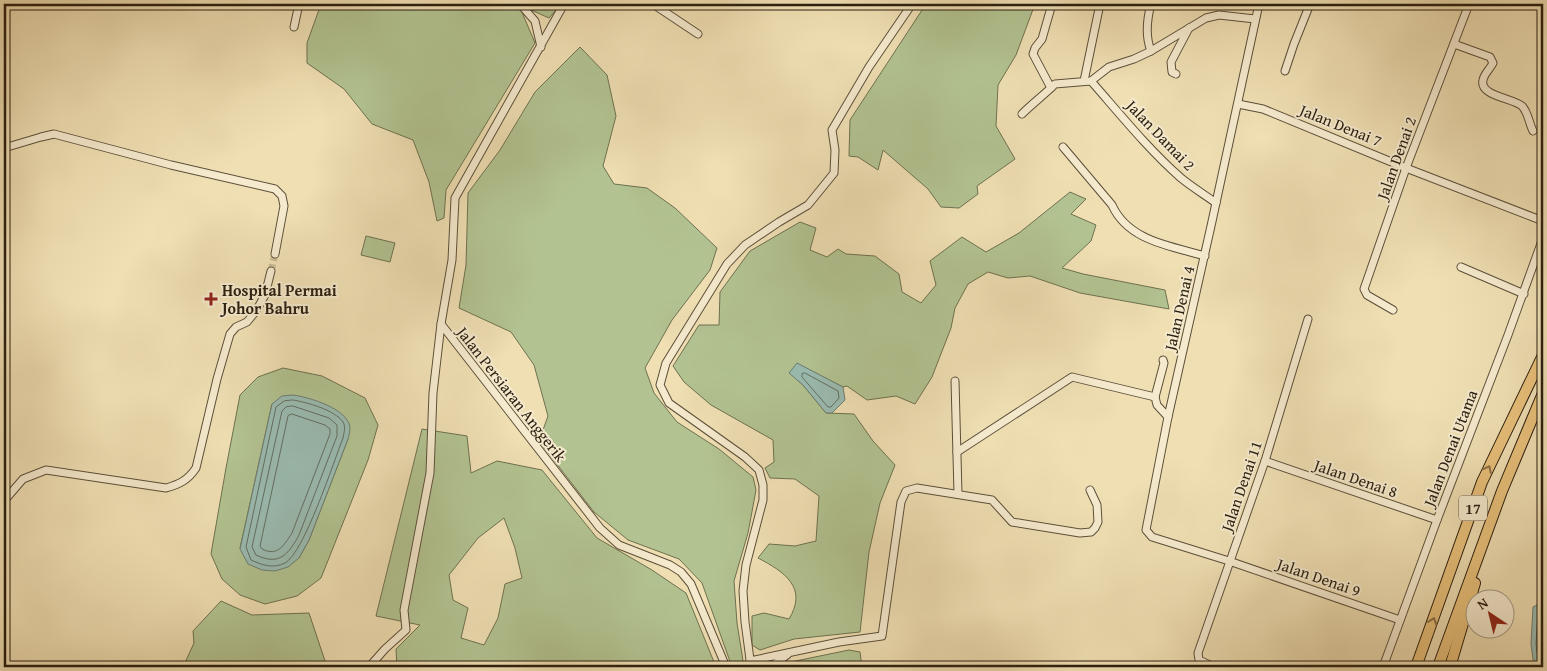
<svg xmlns="http://www.w3.org/2000/svg" width="1547" height="671" viewBox="0 0 1547 671" font-family="'Gentium Book Plus',serif">
<rect width="100%" height="100%" fill="#efdfb3"/>
<filter id="stains"><feTurbulence type="fractalNoise" baseFrequency=".004" numOctaves="4"/><feColorMatrix values="0 0 0 0 .2 0 0 0 0 .09 0 0 0 0 .02 0 0 0 .5 -.17"/></filter>
<radialGradient id="worn" r=".72"><stop offset=".6" stop-color="#630" stop-opacity="0"/><stop offset="1" stop-color="#630" stop-opacity=".3"/></radialGradient>
<g fill="#b2c391" stroke="#6e7150" fill-rule="evenodd">
<polygon points="321,4 499,4 521,10 535,43 446,190 444,218 437,221 429,182 413,140 372,124 344,89 307,63 307,43"/>
<polygon points="526,4 552,4 557,9 549,18 531,10"/>
<polygon points="926,4 961,4 969,6 971,4 1035,4 1016,55 998,85 996,126 1015,159 977,186 978,194 959,208 941,207 928,189 883,150 878,170 858,157 849,156 850,120"/>
<polygon points="580,47 607,75 616,116 603,166 614,184 647,188 675,208 717,248 710,270 672,320 645,368 654,393 677,422 719,449 753,477 756,490 748,533 734,581 737,623 744,667 732,667 702,583 679,559 628,540 594,512 539,441 548,416 534,365 511,332 459,308 466,265 468,193 500,150 535,92"/>
<path d="M 1070,192 L 1086,199 L 1071,214 L 1096,225 L 1091,241 L 1062,268 L 1083,274 L 1165,290 L 1169,309 L 1080,293 L 1030,276 L 1008,278 L 988,272 L 968,284 L 955,308 L 951,328 L 932,377 L 915,404 L 896,396 L 867,400 L 847,386 L 843,387 L 797,364 L 790,373 L 803,385 L 826,413 L 854,414 L 873,441 L 895,465 L 880,503 L 869,552 L 860,632 L 794,639 L 760,650 L 752,645 L 752,616 L 764,613 L 789,619 C 808,588 785,572 758,558 L 769,544 L 795,546 L 816,541 L 819,496 L 795,479 L 770,478 L 765,468 L 774,462 L 773,440 L 711,405 L 684,382 L 673,366 L 699,325 L 719,325 L 720,292 L 750,251 L 800,222 L 816,228 L 810,250 L 827,257 L 838,249 L 846,254 L 875,256 L 899,274 L 902,292 L 921,303 L 936,285 L 930,261 L 962,237 L 986,252 L 1019,233 Z"/>
<polygon points="366,236 395,243 390,262 361,255"/>
<path d="M 283,368 L 322,376 L 365,398 L 378,425 L 368,460 L 321,578 L 297,596 L 265,604 L 240,595 L 222,579 L 211,554 L 226,468 L 240,395 L 258,377 ZM 272,404 L 348,439 L 309,540 L 299,558 L 240,548 Z"/>
<path d="M 422,429 L 467,436 L 471,473 L 497,461 L 542,470 L 597,538 L 652,570 L 686,593 L 716,667 L 397,667 L 396,649 L 420,625 L 376,616 ZM 504,518 L 515,548 L 522,578 L 505,584 L 498,618 L 484,645 L 461,638 L 468,608 L 453,600 L 449,575 L 478,538 Z"/>
<polygon points="221,601 252,615 309,613 327,667 183,667 194,643 193,631"/>
<polygon points="849,650 860,652 862,667 780,667 781,664"/>
</g>
<g fill="#9abcb2" stroke="#6e7d71">
<polygon points="797,363 843,387 845,400 832,413 826,413 803,385 789,373"/>
<path d="M 293,395 C 308,397 347,408 350,427 C 350,430 349,436 348,439 L 309,540 L 299,558 L 288,567 L 275,571 L 262,570 L 248,564 L 240,549 L 272,404 L 282,396 Z"/>
<polygon points="1543,602 1543,667 1534,667 1531,644 1533,607"/>
</g>
<g fill="none" stroke-linecap="round" stroke-linejoin="round">
<g stroke="#626e61" stroke-width="1">
<polygon points="805,373 838,391 839,398 831,407 828,407 802,377 802,374"/>
<path d="M 293,400 C 306,402 335,410 343,422 C 346,427 344,432 343,438 C 334,461 304,553 285,563 C 273,569 262,565 251,560 L 246,547 L 276,407 L 284,401 Z"/>
<path d="M 293,406 L 329,418 L 337,425 L 337,436 L 299,535 C 288,555 279,566 256,555 L 252,547 L 282,411 L 286,407 Z"/>
<path d="M 292,414 L 325,425 L 330,429 L 330,434 L 292,533 C 284,545 278,557 262,549 L 260,546 L 288,416 Z"/>
<polyline points="1539,667 1536,644 1538,611 1543,608"/>
</g>
<polyline stroke="#c8b992" stroke-width="7" stroke-dasharray="7 3.5" stroke-linecap="butt" points="271,271 275,254"/>
<defs>
<g id="minor">
<polyline points="520,4 535,21 541,47"/>
<polyline points="564,4 455,198 452,260 441,324 600,528 619,545 670,565 681,572 691,584 726,667"/>
<polyline points="653,4 698,34"/>
<path d="M 1151,4 C 1147,19 1145,36 1151,51"/>
<polyline points="1259,4 1211,226 1168,417 1146,530 1152,537 1229,561 1400,620"/>
<polyline points="294,27 299,4"/>
<path d="M 1454,44 L 1490,57 L 1493,63 C 1490,69 1484,74 1483,80 C 1479,96 1513,98 1522,106 C 1528,112 1529,123 1533,131"/>
<polyline points="1285,71 1294,44 1310,4"/>
<polyline points="1176,74 1172,72 1171,62 1189,28"/>
<polyline points="1084,81 1100,4"/>
<path d="M 1091,81 C 1120,114 1148,149 1181,178 C 1192,187 1205,195 1216,203"/>
<polyline points="1051,88 1033,54 1035,48 1042,39 1052,4"/>
<polyline points="1238,104 1263,109 1406,168 1543,221"/>
<path d="M 1022,114 C 1033,103 1044,95 1055,84 L 1091,81 L 1109,67 L 1134,59 L 1151,51 L 1206,18 L 1219,15 L 1255,19"/>
<path d="M 1063,147 L 1112,205 C 1128,241 1171,246 1205,256"/>
<polyline points="4,148 41,137 54,134 171,165 275,189 282,196 284,206 275,254"/>
<polyline points="1461,267 1524,294"/>
<polyline points="1393,310 1367,295 1364,289 1406,168 1469,4"/>
<polyline points="955,381 958,494"/>
<polyline points="1155,397 1164,363 1163,360"/>
<polyline points="957,452 1072,377 1155,397 1157,405 1168,417"/>
<polyline points="1265,461 1437,520"/>
<path d="M 4,501 L 23,479 L 46,470 L 166,488 C 180,484 188,480 196,468 L 217,379 L 230,334 L 236,327 L 247,322 L 256,311 L 265,295 L 271,271"/>
<polyline points="750,661 839,642 882,636 901,502 906,491 917,488 992,500 1012,522 1080,533 1091,532 1095,528 1098,522 1097,505 1090,490"/>
<polyline points="369,667 385,649 406,630 404,610 430,473 433,393 441,324"/>
<polyline points="751,667 745,622 743,591 746,565 763,500 763,485 759,470 745,457 669,403 660,385 666,363 727,264 745,245 779,222 808,205 834,173 835,150 832,130 869,67 912,4"/>
<polyline points="770,667 787,655"/>
<polyline points="1214,667 1199,660 1198,653 1265,461 1308,319"/>
<polyline points="1383,667 1437,520 1508,335 1543,238"/>
</g>
<g id="highway">
<polyline points="1416,667 1482,482 1543,355"/>
<polyline points="1438,667 1502,491 1543,393"/>
<polyline points="1450,667 1475,583"/>
</g>
</defs>
<use href="#minor" stroke="#5c4f39" stroke-width="9"/>
<use href="#highway" stroke="#2b1f10" stroke-width="12"/>
<use href="#minor" stroke="#f5eace" stroke-width="7"/>
<use href="#highway" stroke="#e8c07a" stroke-width="10"/>
</g>
<defs><path id="oneway-chevron" d="M-2-3.5L2.5 0L-2 3.5" fill="none" stroke-width="1.6" stroke-linecap="round" stroke-linejoin="round" transform="scale(1.25)"/></defs>
<g stroke="#8a7045">
<use href="#oneway-chevron" transform="translate(1488 469) rotate(-64)"/>
<use href="#oneway-chevron" transform="translate(1433 621) rotate(-70)"/>
</g>
<path fill="#8f2418" stroke="#f5eace" stroke-width="2" d="M208.5 291.5h5v5h5v5h-5v5h-5v-5h-5v-5h5z"/>
<g text-anchor="middle" dominant-baseline="central" stroke-width="4" stroke-linejoin="round" paint-order="stroke">
<rect fill="#f5eace" stroke="#685c49" stroke-width="1" x="1459" y="495.5" width="28" height="25" rx="4"/>
<g font-size="15" font-weight="bold" fill="#2b1f10">
<text x="1473" y="508">17</text>
</g>
<g font-size="16" fill="#2b1f10" stroke="#f5eace">
<text transform="translate(1341 125) rotate(22)">Jalan Denai 7</text>
<text transform="translate(1161 135) rotate(46)">Jalan Damai 2</text>
<text transform="translate(1396 158) rotate(-70)">Jalan Denai 2</text>
<text transform="translate(1179 308) rotate(-77)">Jalan Denai 4</text>
<text transform="translate(512 394) rotate(52)">Jalan Persiaran Anggerik</text>
<text transform="translate(1450 448) rotate(-69)">Jalan Denai Utama</text>
<text transform="translate(1356 478) rotate(19)">Jalan Denai 8</text>
<text transform="translate(1241 486) rotate(-71)">Jalan Denai 11</text>
<text transform="translate(1319 577) rotate(19)">Jalan Denai 9</text>
</g>
<g font-size="16" font-weight="bold" fill="#2b1f10" stroke="#f5eace" text-anchor="start">
<text x="222" y="290">Hospital Permai<tspan x="222" dy="18">Johor Bahru</tspan></text>
</g>
</g>
<rect width="1547" height="671" fill="none" stroke="#efdfb3" stroke-width="20"/>
<rect x="5" y="5" width="1537" height="661" fill="none" stroke="#2b1f10" stroke-width="2.5"/>
<rect x="10" y="10" width="1527" height="651" fill="none" stroke="#2b1f10"/>
<g transform="translate(1490 614) rotate(325)"><circle r="24" fill="#f5eace" stroke="#a49982"/>
<path d="M0-4L9 19L0 12L-9 19Z" fill="#8f2418"/>
<text y="-8" font-size="14" font-weight="bold" text-anchor="middle" fill="#2b1f10">N</text>
</g>
<rect width="100%" height="100%" filter="url(#stains)"/>
<rect width="100%" height="100%" fill="url(#worn)"/>
</svg>
